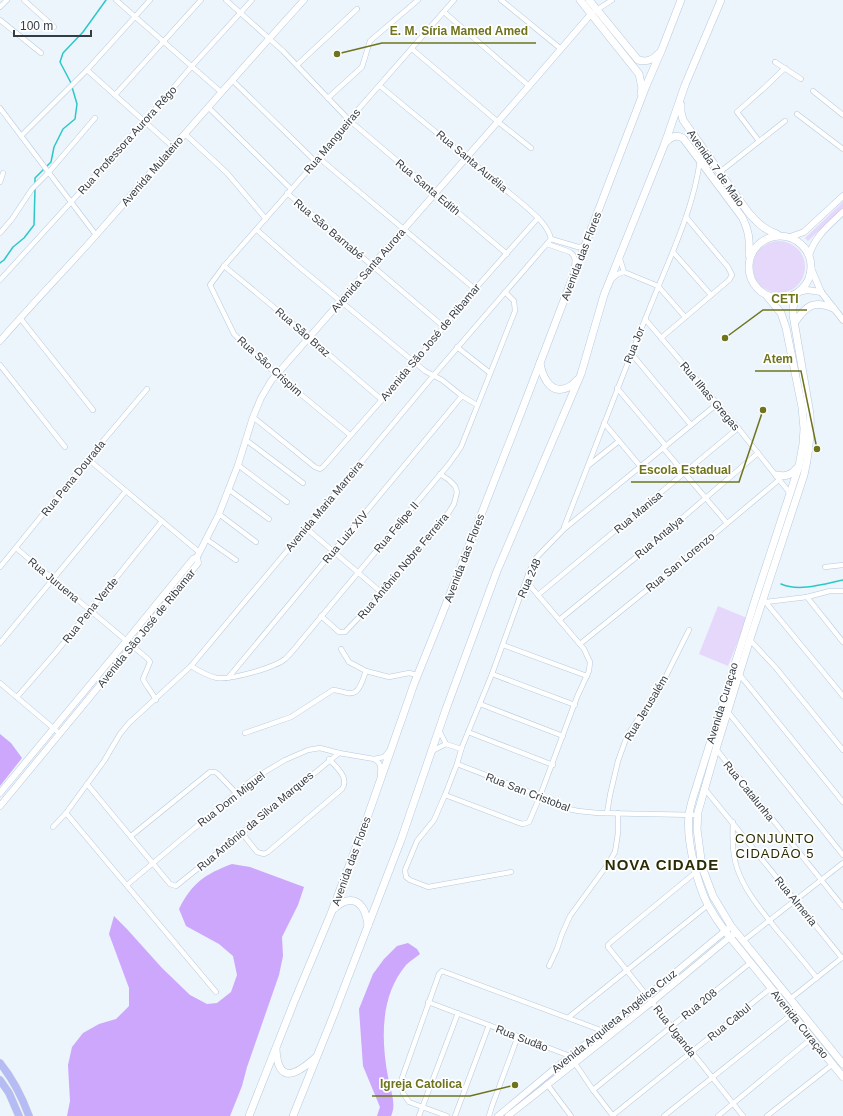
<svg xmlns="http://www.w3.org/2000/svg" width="843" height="1116" viewBox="0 0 843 1116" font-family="Arial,sans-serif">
<rect width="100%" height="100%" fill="#ecf4fc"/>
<g fill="#e6d8fb">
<polygon points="843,202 843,208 808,241 805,238"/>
<circle cx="779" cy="267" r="26"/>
<polygon points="718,606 747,618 728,666 699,654"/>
<polygon points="646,1000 645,1002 504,1116 500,1116"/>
</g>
<g fill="#cca7fb">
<polygon points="0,734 11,743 22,758 0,786"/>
<path d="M 232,864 L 250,867 L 304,887 L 298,905 L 282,937 L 283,956 L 279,975 L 247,1067 L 242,1086 L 230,1116 L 67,1116 L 70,1101 L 68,1065 L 72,1047 L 83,1033 L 99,1024 L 116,1019 L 129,1006 L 129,988 L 109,934 L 114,916 L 126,928 L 162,968 L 190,995 L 207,1004 L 217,1003 L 231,992 L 237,975 L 233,956 L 219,944 L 186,926 L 179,909 C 192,883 205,874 232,864 Z"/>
<path d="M 408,943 L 417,949 L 420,954 C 416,957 410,961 406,965 C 380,996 381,1039 388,1077 C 390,1089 397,1104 391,1116 L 377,1116 L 380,1107 L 363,1066 L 359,1009 L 373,974 L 384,959 L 397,946 Z"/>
</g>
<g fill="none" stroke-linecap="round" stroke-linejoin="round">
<g stroke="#2cc8c8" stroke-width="1.5">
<polyline points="71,83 60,62 63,53 83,32 106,0"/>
<polyline points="35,185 35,178 51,162 54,147 63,129 75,119 77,104 72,87"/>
<polyline points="0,263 4,260 13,247 24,238 34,225 35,189"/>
<path d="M 781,584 C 799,592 824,584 843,580"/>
</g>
<defs>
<g id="minor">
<polyline points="24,0 54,27"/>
<polyline points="116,0 221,92"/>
<polyline points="226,0 283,51 349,120 507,254"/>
<polyline points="501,0 561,49"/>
<polyline points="0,7 7,0"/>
<polyline points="595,11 612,0"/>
<polyline points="444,12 529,86"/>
<polyline points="0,20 41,53"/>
<polyline points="412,49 497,121 531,148"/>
<polyline points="775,62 801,79"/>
<polyline points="297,65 357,9"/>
<polyline points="87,70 173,147"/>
<polyline points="232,80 315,161"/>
<polyline points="813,91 843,115"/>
<polyline points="115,95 201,0"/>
<polyline points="328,98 362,67 370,41 418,0"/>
<polyline points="0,108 96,235"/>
<polyline points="209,108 291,189"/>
<polyline points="797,114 843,149"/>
<polyline points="185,134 227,173 266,219"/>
<polyline points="21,136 87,70 150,0"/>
<polyline points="759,141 737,112 763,89 785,68"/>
<polyline points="319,158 475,289"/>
<polyline points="720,172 785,121"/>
<polyline points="0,182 3,173"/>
<polyline points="287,193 444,327"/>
<polyline points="257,230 298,266 425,371 442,380 462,396 477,405"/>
<polyline points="0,233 12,219 32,189 49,172 95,118"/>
<polyline points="551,239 578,247 585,246"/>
<path d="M 547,244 L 570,252 C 576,256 575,261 574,268"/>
<polyline points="673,252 711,295"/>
<polyline points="620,259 624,272"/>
<polyline points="224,266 270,304 382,400"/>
<polyline points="612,279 618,274 624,272 658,286 685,317"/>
<polyline points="0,280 144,122 192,66 252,0"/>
<polyline points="20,318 93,410"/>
<polyline points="645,319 738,428 789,492"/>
<polyline points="661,338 729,280 732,275 728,267 686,217"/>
<polyline points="457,347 490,373"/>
<polyline points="631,353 691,425"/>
<polyline points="0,365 65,447"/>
<polyline points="617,388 666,446"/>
<polyline points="253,417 315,467 320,469 323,467 414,363 475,289 538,218"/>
<polyline points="604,423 640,466"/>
<polyline points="350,435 276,374 245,345 234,334 210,285 224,266 319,158 349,120 454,0"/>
<polyline points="246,440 303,483"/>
<polyline points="663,448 727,523"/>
<polyline points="88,459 126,491 199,552"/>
<polyline points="238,465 287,502"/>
<polyline points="589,465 619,441"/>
<polyline points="228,489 269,519"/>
<polyline points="219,514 256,542"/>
<path d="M 564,527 C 592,456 619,384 648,312 C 667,263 693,213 700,160"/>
<polyline points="306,528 382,593"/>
<polyline points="206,539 236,560"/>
<path d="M 16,548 L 148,659 L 150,662 L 143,679 C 146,686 152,692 156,700"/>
<polyline points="0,567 92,454 147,389"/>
<polyline points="825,567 843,565"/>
<polyline points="538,595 738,428"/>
<polyline points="807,597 843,642"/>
<polyline points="763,599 843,696"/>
<polyline points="766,602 807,597 830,591 843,591"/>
<polyline points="321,616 339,632 345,632 382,593 449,512 454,504 457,492 455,486 449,480 440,474"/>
<polyline points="559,620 645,550 758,453"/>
<polyline points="749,639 776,668 843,750"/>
<polyline points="0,643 126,491"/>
<polyline points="580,644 669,572 780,479"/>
<polyline points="503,645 587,676"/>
<polyline points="341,649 349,662 366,671 389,677 409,673 417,675"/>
<path d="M 191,666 C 199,671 207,676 217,678 C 230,680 274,668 285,659 C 292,653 299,643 305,636 L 449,464 L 461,447 L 515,311 L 514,301 L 505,292"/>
<polyline points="492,674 575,705"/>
<polyline points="739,674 843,802"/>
<polyline points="228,678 462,396"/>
<polyline points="0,683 59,733"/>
<polyline points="17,697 57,651 162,521"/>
<polyline points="480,704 563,736"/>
<polyline points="728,712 843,855"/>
<polyline points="439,730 446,744"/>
<polyline points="468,732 553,765"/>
<path d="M 245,733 L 291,717 L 333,690 C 338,690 342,692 347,693 C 360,696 362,680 366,671"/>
<polyline points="716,749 843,907"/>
<polyline points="432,751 446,744 461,749"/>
<path d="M 374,759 C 381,763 381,767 380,774"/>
<polyline points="457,764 540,796 569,809 578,811 598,813 697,815"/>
<polyline points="87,784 170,884 176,886 242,833 339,753"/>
<polyline points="704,788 842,958"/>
<polyline points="445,795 519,823 523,824 529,822 540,796 577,697 589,671 590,662 584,649 526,581"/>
<polyline points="66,813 216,992"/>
<polyline points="607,813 610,795 618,761 627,736 664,680 689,630"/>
<path d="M 733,822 C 732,838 732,853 737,868 C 745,892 762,911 777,930 C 791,946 804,962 817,978"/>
<path d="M 53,827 L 66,813 L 104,761 L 120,734 L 129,723 L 191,666 L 433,376 L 551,239 C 548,225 534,214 524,205 L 380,86"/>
<path d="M 242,833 L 257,852 L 264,854 L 268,852 L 342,789 C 350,778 336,767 329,759"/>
<polyline points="131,836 210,772 215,772 218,774 236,793"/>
<polyline points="511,872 428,887 410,880 406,877 405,870 417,841 434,820 445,795 457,764 462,747 492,674 529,572 536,558 564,529 717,404"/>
<polyline points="696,872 611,942 608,945 608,947 743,1116"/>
<polyline points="127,885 253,779 285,760 308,750 320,748 339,753 374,759 384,757 389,751"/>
<polyline points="743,941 843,863"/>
<polyline points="549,966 557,949 562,934 570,916 608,864 615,852 618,833 618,813"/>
<polyline points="790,999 843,957"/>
<polyline points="428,1002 570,1056 593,1090 613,1116"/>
<polyline points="569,1017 708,905"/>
<polyline points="547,1084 571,1116"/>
<polyline points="593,1090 750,963"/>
<polyline points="419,1116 458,1013"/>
<polyline points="447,1116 409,1102 403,1093 402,1086 402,1078 439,974 442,971 603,1031"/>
<polyline points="455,1116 489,1025"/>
<polyline points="489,1116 492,1106 518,1036"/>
<polyline points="612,1116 771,988"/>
<polyline points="664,1116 792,1014"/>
<polyline points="718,1116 812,1038"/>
<polyline points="767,1116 833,1064"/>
</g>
<g id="tertiary">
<polyline points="790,237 804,232 843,196"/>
<path d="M 809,256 C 814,237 829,225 843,212"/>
<polyline points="811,268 821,292 843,320"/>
<polyline points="799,292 807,290 821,292"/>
<path d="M 0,341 C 32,304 66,269 98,233 C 166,155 234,77 304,0"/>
<polyline points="0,793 127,640 193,559 197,557 219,514 238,465 253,417 261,398 271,381 529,86 591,14"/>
<polyline points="0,806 133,645 198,563 197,557"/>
<polyline points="498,1116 570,1056 647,996 731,926"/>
<polyline points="508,1116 652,1002 736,932"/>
</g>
<g id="secondary">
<polyline points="580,0 639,74 642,88 641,93"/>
<path d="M 589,0 L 638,60 C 646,62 652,61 658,54"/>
<path d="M 681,105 L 681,112 L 683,120 L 748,212 C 757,222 764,230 777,234"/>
<path d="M 665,143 C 671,137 675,134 683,138 L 742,217 C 749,231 750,240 749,255"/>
<circle cx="780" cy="267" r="31"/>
<path d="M 796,294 L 793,308 L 793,315 L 810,414 C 811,435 809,454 804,475 L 750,639 L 716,749 L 698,812 L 697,829 L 702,867 L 713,896 L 731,926 L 843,1064"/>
<path d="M 767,296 L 781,313 L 786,328 L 802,407 L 804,429 L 803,444 L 799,466 L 757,594 L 697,785 C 694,795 690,805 689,815 C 686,839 697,884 708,905 C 713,914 719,923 725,931 L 843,1077"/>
<path d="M 795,322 C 806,306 813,300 833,308"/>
<path d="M 540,363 C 542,375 549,392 563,389 C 569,388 573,385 577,380"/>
<path d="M 777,475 C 786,477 791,475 797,468"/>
<path d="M 335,908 C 342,901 354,896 362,907 C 366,912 367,919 368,925"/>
<path d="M 276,1049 C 278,1085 296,1075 315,1058"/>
<polyline points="249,1116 294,1002 332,911 366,821 414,684 443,612 522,410 646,86 662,49 681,0"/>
<polyline points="293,1116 332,1019 401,840 446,709 497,571 581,374 604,295 665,143 685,85 721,0"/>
</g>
<g id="primary">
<path d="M 0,1063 C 13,1079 22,1097 29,1116"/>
<polyline points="0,1080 9,1093 19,1116"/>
</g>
</defs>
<use href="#minor" stroke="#b6cade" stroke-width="5.5"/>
<use href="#tertiary" stroke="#b6cade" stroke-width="7"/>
<use href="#secondary" stroke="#b6cade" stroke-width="8"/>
<use href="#primary" stroke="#ced0d2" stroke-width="8"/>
<use href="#minor" stroke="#fff" stroke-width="4.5"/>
<use href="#tertiary" stroke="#fff" stroke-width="6"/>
<use href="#secondary" stroke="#fff" stroke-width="7"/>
<use href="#primary" stroke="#b4bbf5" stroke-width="7"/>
</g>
<g text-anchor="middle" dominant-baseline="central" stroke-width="3.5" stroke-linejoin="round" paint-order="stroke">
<g font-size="11" fill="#343c44" stroke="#fff">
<text transform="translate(127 140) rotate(-48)">Rua Professora Aurora Rêgo</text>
<text transform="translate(332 141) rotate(-50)">Rua Mangueiras</text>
<text transform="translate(472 161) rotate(40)">Rua Santa Aurélia</text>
<text transform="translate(716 168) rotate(55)">Avenida 7 de Maio</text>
<text transform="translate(152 171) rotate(-49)">Avenida Mulateiro</text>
<text transform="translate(428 187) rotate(40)">Rua Santa Edith</text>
<text transform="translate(329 229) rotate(40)">Rua São Barnabé</text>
<text transform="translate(581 256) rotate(-69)">Avenida das Flores</text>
<text transform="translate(368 270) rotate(-49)">Avenida Santa Aurora</text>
<text transform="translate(303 332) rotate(41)">Rua São Braz</text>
<text transform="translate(430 342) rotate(-50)">Avenida São José de Ribamar</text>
<text transform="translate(634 345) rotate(-68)">Rua Jor</text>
<text transform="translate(270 366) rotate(42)">Rua São Crispim</text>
<text transform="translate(710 396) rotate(50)">Rua Ilhas Gregas</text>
<text transform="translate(73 478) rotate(-51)">Rua Pena Dourada</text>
<text transform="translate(324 506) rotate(-50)">Avenida Maria Marreira</text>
<text transform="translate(638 512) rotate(-40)">Rua Manisa</text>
<text transform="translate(396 527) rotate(-50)">Rua Felipe II</text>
<text transform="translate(345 537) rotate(-50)">Rua Luiz XIV</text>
<text transform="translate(659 537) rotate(-40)">Rua Antalya</text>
<text transform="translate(464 558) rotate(-69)">Avenida das Flores</text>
<text transform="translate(680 562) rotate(-40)">Rua San Lorenzo</text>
<text transform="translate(403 566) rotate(-50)">Rua Antônio Nobre Ferreira</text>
<text transform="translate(529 578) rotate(-66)">Rua 248</text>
<text transform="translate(54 580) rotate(40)">Rua Juruena</text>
<text transform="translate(90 610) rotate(-51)">Rua Pena Verde</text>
<text transform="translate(146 628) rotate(-51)">Avenida São José de Ribamar</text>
<text transform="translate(722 703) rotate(-73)">Avenida Curaçao</text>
<text transform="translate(646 708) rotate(-59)">Rua Jerusalém</text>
<text transform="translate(749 791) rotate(51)">Rua Catalunha</text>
<text transform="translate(528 792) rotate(21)">Rua San Cristobal</text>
<text transform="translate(231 799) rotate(-38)">Rua Dom Miguel</text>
<text transform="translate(255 821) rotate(-40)">Rua Antônio da Silva Marques</text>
<text transform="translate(351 861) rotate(-70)">Avenida das Flores</text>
<text transform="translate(796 901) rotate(51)">Rua Almeria</text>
<text transform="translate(699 1004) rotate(-39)">Rua 208</text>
<text transform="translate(614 1021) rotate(-39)">Avenida Arquiteta Angélica Cruz</text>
<text transform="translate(729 1022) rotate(-39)">Rua Cabul</text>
<text transform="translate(800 1024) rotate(51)">Avenida Curaçao</text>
<text transform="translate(675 1031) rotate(52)">Rua Uganda</text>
<text transform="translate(522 1038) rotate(21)">Rua Sudão</text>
</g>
<g font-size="13" letter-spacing="1" fill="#2a2d03" stroke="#fff">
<text x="775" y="838">CONJUNTO<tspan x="775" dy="15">CIDADÃO 5</tspan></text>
</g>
<g font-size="15" font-weight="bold" letter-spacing="1" fill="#2a2d03" stroke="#fff">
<text x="662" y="864">NOVA CIDADE</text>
</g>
</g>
<path fill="none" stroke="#6e741c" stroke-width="1.5" d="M337 54L382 43H536M725 338L763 310H807M817 449L801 371H755M763 410L739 482H631M515 1085L470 1096H372"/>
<g fill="#6e741c" stroke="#fff" stroke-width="1.5">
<circle cx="337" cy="54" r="4"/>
<circle cx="725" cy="338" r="4"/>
<circle cx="817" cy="449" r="4"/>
<circle cx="763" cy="410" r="4"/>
<circle cx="515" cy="1085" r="4"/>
</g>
<g font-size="12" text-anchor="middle" font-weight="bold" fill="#6e741c" stroke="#fff" stroke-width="3.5" stroke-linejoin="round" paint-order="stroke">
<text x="459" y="35">E. M. Síria Mamed Amed</text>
<text x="785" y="303">CETI</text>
<text x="778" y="363">Atem</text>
<text x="685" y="474">Escola Estadual</text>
<text x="421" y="1088">Igreja Catolica</text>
</g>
<path d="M14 30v6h77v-6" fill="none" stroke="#343c44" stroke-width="2"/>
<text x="20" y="30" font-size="12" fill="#343c44" stroke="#ffffff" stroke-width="3" paint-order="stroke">100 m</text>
</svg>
